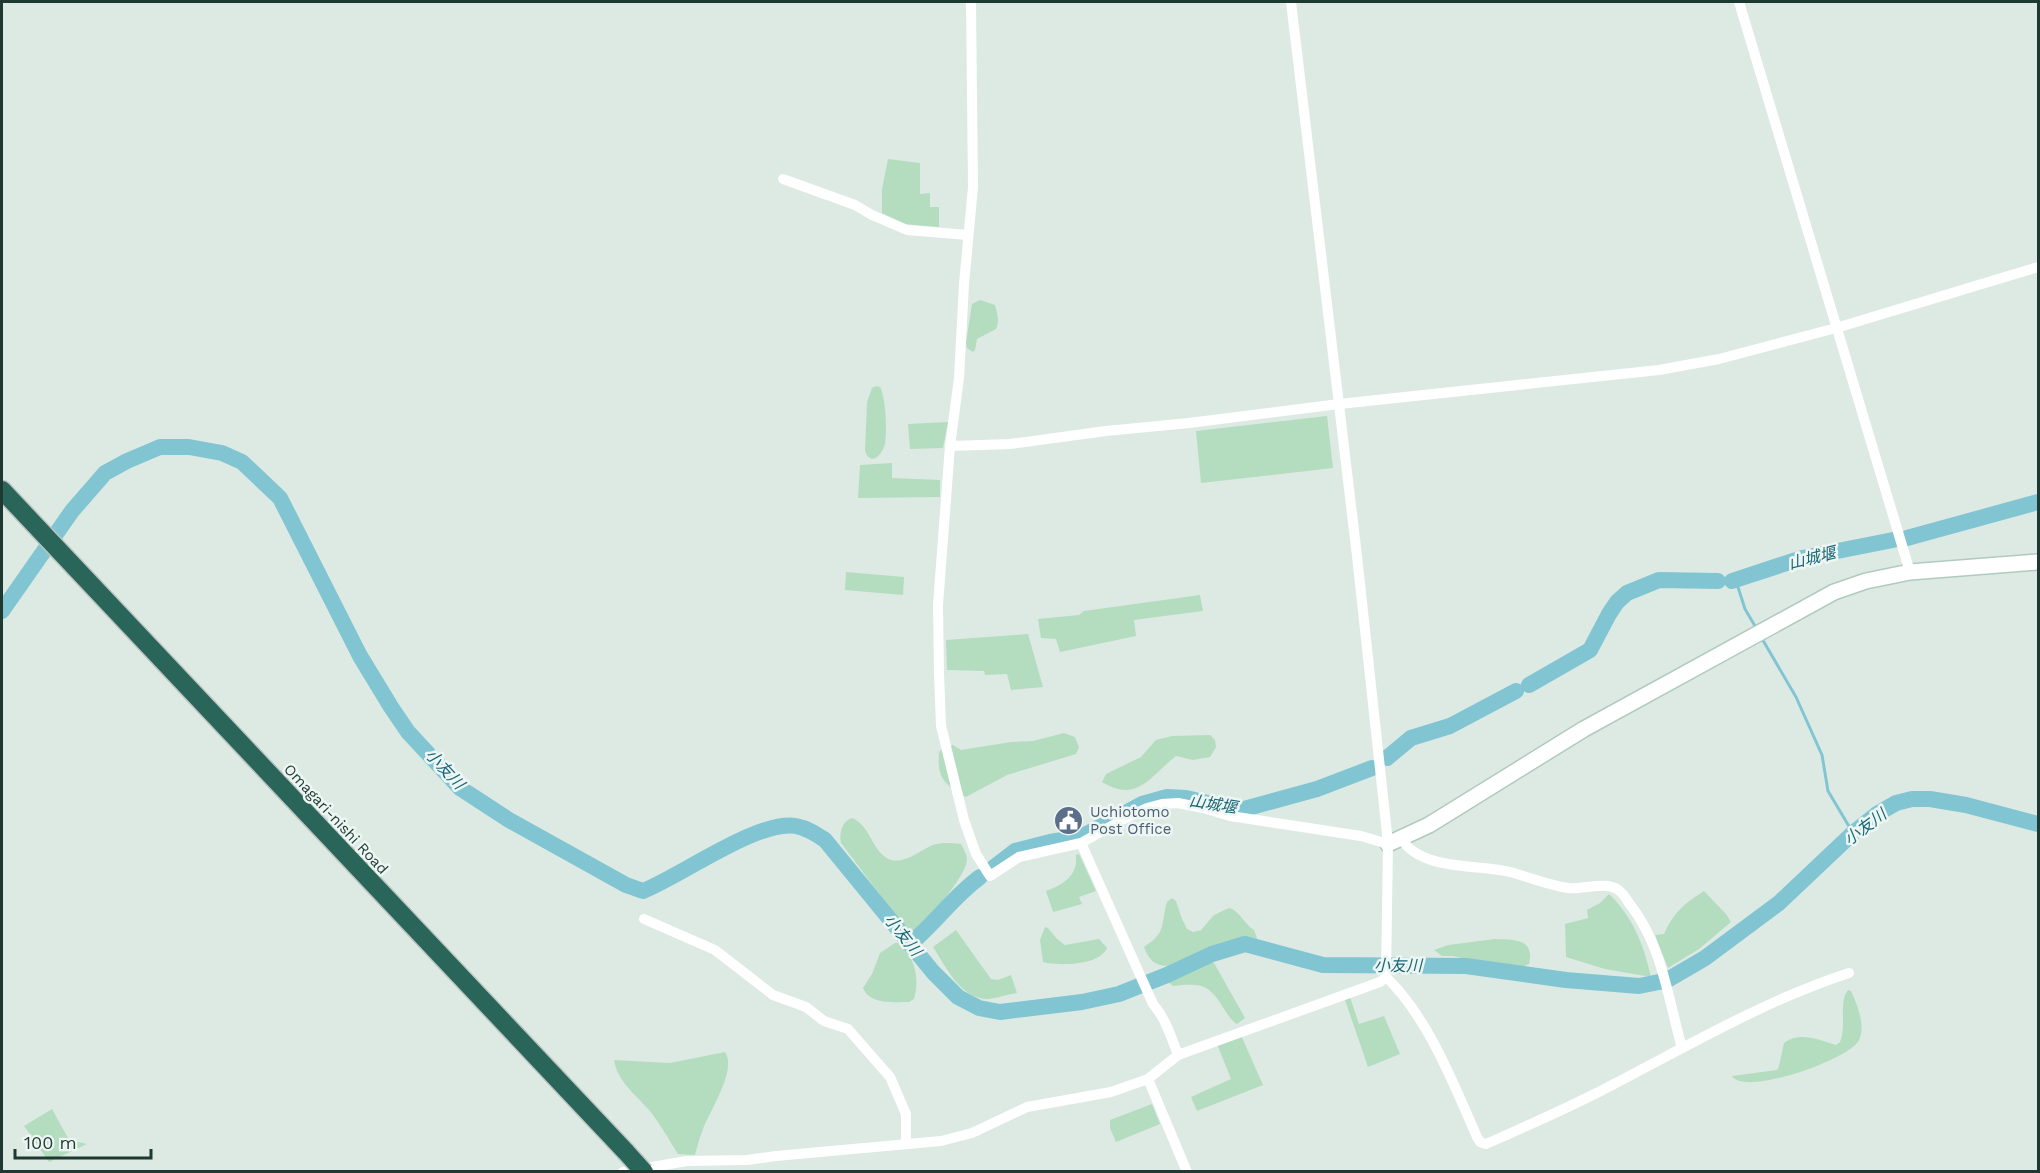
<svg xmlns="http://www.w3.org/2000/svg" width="2040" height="1173" viewBox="0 0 2040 1173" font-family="'Work Sans','Noto Sans JP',sans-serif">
<rect width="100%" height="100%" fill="#ddeae4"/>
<g fill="#b4dcbf">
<polygon points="888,159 920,163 920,194 930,193 930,207 939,207 939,227 905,224 882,213 882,189"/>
<path d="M 980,300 L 995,305 C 997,313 1000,321 996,329 L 977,339 L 975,350 L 973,352 L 967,348 L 966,343 L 972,304 Z"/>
<path d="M 876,386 L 880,387 C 886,398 887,431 885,444 C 882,455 871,467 865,451 L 867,402 L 872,388 Z"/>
<polygon points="1327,416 1333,468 1201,483 1196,431"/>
<polygon points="948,422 943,448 910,449 908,424"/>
<polygon points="892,463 892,478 940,480 940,497 858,498 860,465"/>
<polygon points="846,572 904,577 903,595 845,590"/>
<polygon points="1200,595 1203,611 1134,620 1136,636 1060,652 1056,639 1041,638 1038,619 1079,615 1084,611"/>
<polygon points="1028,634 1043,687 1011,690 1007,674 985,675 984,671 947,670 946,640"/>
<path d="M 1064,733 L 1075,737 L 1079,747 L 1076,754 L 1007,775 L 966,797 C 944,784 937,779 939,752 L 943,748 L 953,745 L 961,750 L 1011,742 L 1033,741 Z"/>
<path d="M 1210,735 L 1215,740 L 1216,747 L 1210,757 L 1193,760 L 1176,756 C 1151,775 1138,804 1102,782 L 1106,774 L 1141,757 L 1156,740 L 1172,736 Z"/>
<path d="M 852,818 C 869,825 871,846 885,857 C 901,868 918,851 933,845 C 942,842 952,843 961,844 C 963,848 966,853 967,858 C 968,876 927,919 914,933 L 908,932 L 841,843 C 839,833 842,821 852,818 Z"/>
<path d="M 1079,854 L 1096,891 L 1079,897 L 1082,904 L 1053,912 L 1046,891 C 1064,884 1078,876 1076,855 Z"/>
<path d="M 1704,891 L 1726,914 L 1731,922 L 1699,949 L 1668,968 L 1655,935 L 1664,934 C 1674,912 1684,904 1704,891 Z"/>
<path d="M 1609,894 C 1633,917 1644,945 1651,977 L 1605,969 L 1566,957 L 1565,924 L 1588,918 L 1587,910 L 1600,903 Z"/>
<path d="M 1172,898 L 1176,901 L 1182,919 L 1187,929 L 1193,932 L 1201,930 L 1214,915 L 1229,908 C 1239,910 1244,924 1254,930 L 1257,938 L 1252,942 C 1219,925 1162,999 1144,947 C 1167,932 1160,926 1167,902 Z"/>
<path d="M 1045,927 L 1048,928 L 1057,939 L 1065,945 L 1099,939 L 1107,948 C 1099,966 1059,966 1043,962 L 1040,940 Z"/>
<path d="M 956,930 L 991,979 L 998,980 L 1011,975 L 1017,993 C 1008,994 998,998 989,999 C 961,1000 946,967 933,947 Z"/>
<path d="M 1495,939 C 1514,940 1535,938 1529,964 L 1522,967 L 1482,963 L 1453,956 L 1442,956 L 1434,950 L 1448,945 Z"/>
<path d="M 895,943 L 900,943 C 915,958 920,980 914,999 L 909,1002 C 894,1002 870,1005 863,988 L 872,974 L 880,953 Z"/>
<path d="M 1208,961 L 1214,963 L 1245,1018 L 1237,1024 C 1231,1020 1228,1015 1224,1009 C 1209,984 1202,983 1173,986 L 1167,981 L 1179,973 Z"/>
<path d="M 1848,990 L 1851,991 C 1857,1004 1866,1026 1859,1040 C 1851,1059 1744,1097 1732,1076 L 1777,1070 L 1779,1066 L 1784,1043 C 1800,1031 1819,1040 1836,1045 L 1840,1042 C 1847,1027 1838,1002 1848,990 Z"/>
<polygon points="1350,997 1359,1024 1384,1016 1400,1054 1368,1067 1345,1000"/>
<polygon points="1240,1033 1263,1085 1197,1111 1191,1097 1231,1079 1217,1044"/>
<path d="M 725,1052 C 738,1070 708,1113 702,1132 C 699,1139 697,1147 695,1155 L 678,1154 C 669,1140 660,1123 649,1110 C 636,1095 617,1081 614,1060 L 670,1063 Z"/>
<polygon points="1152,1104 1160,1124 1116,1142 1110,1128 1110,1120"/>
<polygon points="52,1109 69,1140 87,1144 49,1162 24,1126"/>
</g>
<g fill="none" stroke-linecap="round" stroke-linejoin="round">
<g stroke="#82c5d2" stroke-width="3">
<polyline points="1736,581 1745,609 1755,626"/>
<polyline points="1761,637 1796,697 1822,755 1828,791 1853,833"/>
</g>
<g stroke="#82c5d2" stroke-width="16">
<polyline points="1907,538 2038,502"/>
<polyline points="1732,581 1802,558 1893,540"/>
<path d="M 2,611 L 72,511 L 105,473 L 127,461 L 160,447 L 189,447 L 222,453 L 242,462 L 280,498 L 360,656 L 391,707 L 408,732 L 460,788 L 509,820 L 626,885 L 643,891 C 681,876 759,819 796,826 C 807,828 816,834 825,840 L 933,972 L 958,997 L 979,1008 L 1000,1012 L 1082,1002 L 1119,994 L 1167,975 L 1212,954 L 1245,944 L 1323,965 L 1466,966 L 1566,980 L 1639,986 L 1659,982 L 1669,979 L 1705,958 L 1779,903 L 1853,833 L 1877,814 L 1896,803 L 1912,799 L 1930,799 L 1966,805 L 2038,824"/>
<polyline points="1529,685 1590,650 1609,614 1617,602 1627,593 1659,580 1718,581"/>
<polyline points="1387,758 1411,738 1450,726 1516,691"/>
<polyline points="993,868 1015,851 1050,842 1081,837 1142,804 1167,797 1186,798 1234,809 1244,809 1317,789 1372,768"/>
<path d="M 910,944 C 935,923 954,896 980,877"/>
</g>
<defs>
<polyline id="secondary" points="1388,844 1429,825 1584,729 1834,592 1866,581 1910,572 2038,562"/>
<polyline id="highway" points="2,490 626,1152"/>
</defs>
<use href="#secondary" stroke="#b0cac0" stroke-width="18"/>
<use href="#highway" stroke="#bcc4c2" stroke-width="21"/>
<g stroke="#fff" stroke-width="10">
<polyline points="971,2 973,187 964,284 959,378 950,446 938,605 939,673 941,726 964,820 976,854 990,876 1019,857 1081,843 1122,820 1147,808 1162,804 1178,803 1203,808 1230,816 1361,836 1388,844"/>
<polyline points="1739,2 1910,572"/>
<polyline points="783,179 855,205 872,215 907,230 968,235"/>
<polyline points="950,446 1010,444 1106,431 1189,423 1339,404 1659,370 1719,359 1836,328 2038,267"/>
<path d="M 1401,838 C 1420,871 1477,864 1510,872 C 1529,877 1548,885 1568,888 C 1581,890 1606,881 1617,889 C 1622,892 1626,898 1629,903 C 1662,944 1668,998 1682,1048"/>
<path d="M 1081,843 L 1153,1004 C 1166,1019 1171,1037 1178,1055"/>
<polyline points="644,919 715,950 773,995 806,1007 824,1021 848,1029 890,1077 906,1114 906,1143"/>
<path d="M 1386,977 C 1428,1017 1454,1085 1477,1137 L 1480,1142 L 1486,1144 C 1529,1125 1573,1106 1614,1084 C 1691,1044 1766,1000 1849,973"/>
<polyline points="1148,1079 1187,1172"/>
<polyline points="623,1172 687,1161 747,1160 776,1156 941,1141 972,1133 1027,1107 1111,1092 1148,1079 1178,1055 1380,982 1386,977 1388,844 1386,824 1357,556 1291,2"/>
</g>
<use href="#secondary" stroke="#fff" stroke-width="15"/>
<use href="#highway" stroke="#296659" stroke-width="18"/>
<defs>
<polyline id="highway-bridge" points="626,1152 644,1172"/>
</defs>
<use href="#highway-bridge" stroke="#bcc4c2" stroke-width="21" stroke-linecap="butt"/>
<use href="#highway-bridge" stroke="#296659" stroke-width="18"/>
</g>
<defs>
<symbol id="civic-disc" viewBox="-11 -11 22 22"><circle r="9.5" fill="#5c6f8a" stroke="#edf6f2"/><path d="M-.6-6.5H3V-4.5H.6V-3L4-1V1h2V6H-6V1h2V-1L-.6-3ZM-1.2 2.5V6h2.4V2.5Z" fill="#fff"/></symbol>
</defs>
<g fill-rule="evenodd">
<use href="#civic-disc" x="1052" y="804" width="33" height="33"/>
</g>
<g text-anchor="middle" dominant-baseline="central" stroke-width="5" stroke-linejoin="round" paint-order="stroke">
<g font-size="15" fill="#4e5e75" stroke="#edf6f2" text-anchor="start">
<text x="1090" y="812">Uchiotomo<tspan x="1090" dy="17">Post Office</tspan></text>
</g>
<g font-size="15" fill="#1e3932" stroke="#edf6f2">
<text transform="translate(336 819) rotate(47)">Omagari-nishi Road</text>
</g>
<g font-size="16" font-style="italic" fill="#186676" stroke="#edf6f2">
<text transform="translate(1812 558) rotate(-14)">山城堰</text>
<text transform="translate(445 769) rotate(47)">小友川</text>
<text transform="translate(1213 804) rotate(9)">山城堰</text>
<text transform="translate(1865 827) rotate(-37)">小友川</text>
<text transform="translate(903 935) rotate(51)">小友川</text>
<text x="1398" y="965">小友川</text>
</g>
</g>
<rect width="2040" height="1173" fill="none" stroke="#1e3932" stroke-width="6"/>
<path d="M15 1149v9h136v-9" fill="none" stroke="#1e3932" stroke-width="3"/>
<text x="24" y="1149" font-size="18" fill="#1e3932" stroke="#edf6f2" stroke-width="4.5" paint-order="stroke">100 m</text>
</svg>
